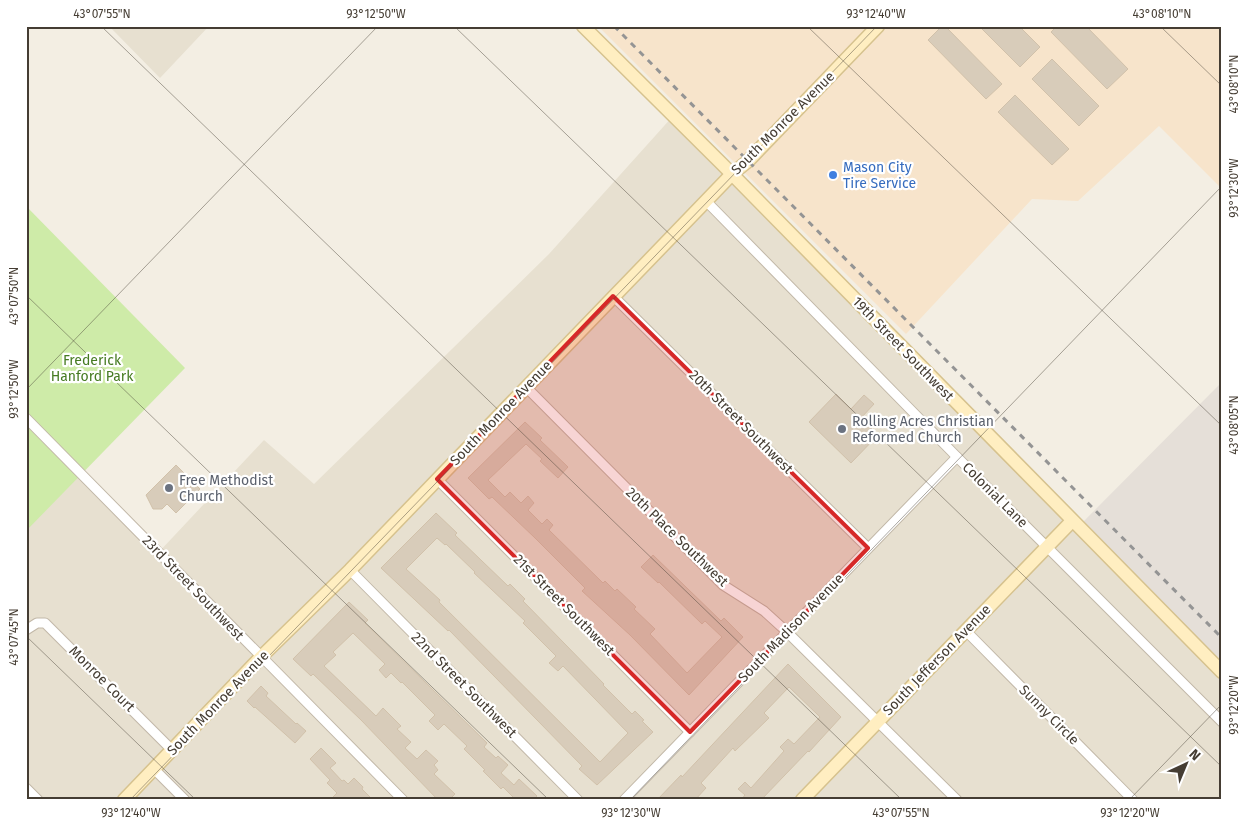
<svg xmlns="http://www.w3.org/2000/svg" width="1248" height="826" viewBox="0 0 1248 826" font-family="'Fira Sans',sans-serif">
<rect width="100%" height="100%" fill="#f3eee3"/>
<g fill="#e7e0d0">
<polygon points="109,26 209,26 160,78"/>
<polygon points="673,116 1222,672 1222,800 26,800 26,530 82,473 158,553 264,440 314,484 549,254"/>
</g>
<polygon fill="#f7e4cb" points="598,26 1222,26 1222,189 1159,126 1078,201 1032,199 906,334"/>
<polygon fill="#e5dfd8" points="1222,382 1222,664 1083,522"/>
<polygon fill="#ceeba8" points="26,206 185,368 26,531"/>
<g fill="#d8ccba" stroke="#d1c1aa" fill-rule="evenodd">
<polygon points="942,26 945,26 1002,84 986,99 928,40"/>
<polygon points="979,26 1019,26 1040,47 1020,67"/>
<polygon points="1057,26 1086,26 1128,69 1107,89 1051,32"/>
<polygon points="1052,59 1099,106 1079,126 1032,79"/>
<polygon points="1015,95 1069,149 1052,165 998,112"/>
<polygon points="836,394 851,409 864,395 874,404 861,418 878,435 851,463 809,422"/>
<polygon points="525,422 542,438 540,440 568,467 558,478 540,461 542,459 526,444 488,480 505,497 510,492 521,503 528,496 534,503 528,510 542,524 547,519 553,525 549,530 603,583 605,581 615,591 617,589 636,607 634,609 655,629 650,634 687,673 722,637 705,621 702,624 659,582 658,583 641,567 653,555 721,621 724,618 743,637 689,695 630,635 582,591 585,588 535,538 492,497 489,499 468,478"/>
<polygon points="176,465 200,489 176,513 167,504 162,509 153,509 146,495"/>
<path d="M 436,513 L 457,533 L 455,535 L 508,586 L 510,584 L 525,599 L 523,601 L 604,684 L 603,685 L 632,714 L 635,711 L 644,720 L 642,721 L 653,732 L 597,785 L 579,769 L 582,766 L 449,630 L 448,631 L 381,568 ZM 437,538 L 445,545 L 446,544 L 475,572 L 474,573 L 525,621 L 523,623 L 556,656 L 549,663 L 558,671 L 563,666 L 628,733 L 600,762 L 439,602 L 440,600 L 406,569 Z"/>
<polygon points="349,602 368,620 365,623 487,743 484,747 496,758 498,756 508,765 501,773 514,785 519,779 537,796 533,800 516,800 503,787 501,789 483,771 485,770 464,749 467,746 444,724 438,730 429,721 435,715 402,682 401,683 391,673 386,678 379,670 385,664 353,633 333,652 336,655 324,666 376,716 383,708 401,726 397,729 411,742 405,748 417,759 426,750 438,761 434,765 438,770 434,774 455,794 449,800 438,800 361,720 313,674 311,676 293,659"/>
<polygon points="788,664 841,717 809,752 808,751 761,800 741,800 745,795 738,789 745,782 751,788 784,751 780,747 788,739 794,744 820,717 789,687 764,713 769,718 735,751 733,748 701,783 706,788 695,800 657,800 681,775 682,777"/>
<polygon points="261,686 268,693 266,696 296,724 297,723 306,731 295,743 255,707 254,708 247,701"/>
<polygon points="321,748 336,763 330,768 342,781 344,780 348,784 354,778 363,787 362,789 373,800 330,800 337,793 327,783 330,780 310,759"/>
</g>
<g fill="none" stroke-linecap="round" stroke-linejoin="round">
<defs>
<g id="street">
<polyline points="706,201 957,457 1222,722"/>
<polyline points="613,296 868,548"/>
<polyline points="526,387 723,585 764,611 787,632 957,800"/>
<polyline points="26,418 403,800"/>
<polyline points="437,479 690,732"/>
<polyline points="350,570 578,800"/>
<polyline points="26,630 37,623 45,623 172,750"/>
<polyline points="966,631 1133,800"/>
<polyline points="154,769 185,800"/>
<polyline points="26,788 38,800"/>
<polyline points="624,800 957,457"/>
</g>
<g id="secondary">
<polyline points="583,26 722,164 1222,672"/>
<polyline points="124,800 261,657 350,570 706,201 732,174 748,161 878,26"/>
<polyline points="802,800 1072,521"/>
</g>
</defs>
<use href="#street" stroke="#c2b8a8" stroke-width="11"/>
<use href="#secondary" stroke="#d6c28e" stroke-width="15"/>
<use href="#street" stroke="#fff" stroke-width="9"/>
<use href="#secondary" stroke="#ffeec1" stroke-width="12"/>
<polyline stroke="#949494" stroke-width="3" stroke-dasharray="6 6" stroke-linecap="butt" points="614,26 1222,638"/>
</g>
<path fill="#d62828" fill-opacity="0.2" stroke="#d62828" stroke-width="4" stroke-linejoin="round" d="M 613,296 L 868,548 L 690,732 L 437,479 Z"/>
<path fill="none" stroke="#453d33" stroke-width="1" stroke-opacity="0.45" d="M 101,26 L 902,800M 454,26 L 1222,767M 807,26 L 1222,426M 1160,26 L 1222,86M 26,295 L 549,800M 26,390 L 378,26M 26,636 L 196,800M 130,800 L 877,26M 630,800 L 1222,186M 1129,800 L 1222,704"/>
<circle fill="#3f7fe0" stroke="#fff" stroke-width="2" cx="833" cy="175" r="5"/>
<g fill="#6b7280" stroke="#fff" stroke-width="2">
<circle cx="842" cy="429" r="5"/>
<circle cx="169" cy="488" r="5"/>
</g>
<g text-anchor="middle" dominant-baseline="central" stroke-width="4.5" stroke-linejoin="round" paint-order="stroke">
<g font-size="14" fill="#453d33" stroke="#fff">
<text transform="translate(783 123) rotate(-45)">South Monroe Avenue</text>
<text transform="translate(903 349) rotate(46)">19th Street Southwest</text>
<text transform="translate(501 413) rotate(-46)">South Monroe Avenue</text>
<text transform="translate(741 422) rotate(45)">20th Street Southwest</text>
<text transform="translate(995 495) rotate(45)">Colonial Lane</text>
<text transform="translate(677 537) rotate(44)">20th Place Southwest</text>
<text transform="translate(193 588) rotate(46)">23rd Street Southwest</text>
<text transform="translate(564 605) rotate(45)">21st Street Southwest</text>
<text transform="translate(791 628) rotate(-46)">South Madison Avenue</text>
<text transform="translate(937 660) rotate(-46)">South Jefferson Avenue</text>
<text transform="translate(102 679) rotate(45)">Monroe Court</text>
<text transform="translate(464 685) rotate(45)">22nd Street Southwest</text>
<text transform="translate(218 703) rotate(-46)">South Monroe Avenue</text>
<text transform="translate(1049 715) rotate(45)">Sunny Circle</text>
</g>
<g font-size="14" fill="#366cbe" stroke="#fff" text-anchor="start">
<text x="843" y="167">Mason City<tspan x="843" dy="16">Tire Service</tspan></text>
</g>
<g font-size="14" fill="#467b22" stroke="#fff">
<text x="92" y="360">Frederick<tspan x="92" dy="16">Hanford Park</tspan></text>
</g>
<g font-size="14" fill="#5b616d" stroke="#fff" text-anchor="start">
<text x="852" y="421">Rolling Acres Christian<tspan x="852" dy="16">Reformed Church</tspan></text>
<text x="179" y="480">Free Methodist<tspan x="179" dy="16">Church</tspan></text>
</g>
</g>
<rect width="1248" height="826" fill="none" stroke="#ffffff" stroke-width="55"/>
<g transform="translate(1186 764) rotate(44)" stroke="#ffffff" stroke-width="4" paint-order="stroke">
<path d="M0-4L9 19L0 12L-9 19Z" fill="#453d33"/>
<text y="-8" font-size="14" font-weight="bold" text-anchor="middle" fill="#453d33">N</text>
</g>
<rect x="28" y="28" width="1192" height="770" fill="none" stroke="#453d33" stroke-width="2"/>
<g font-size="12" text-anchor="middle" fill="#453d33">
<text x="102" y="18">43°07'55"N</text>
<text x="376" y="18">93°12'50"W</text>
<text x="876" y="18">93°12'40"W</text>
<text x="1162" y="18">43°08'10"N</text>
<text transform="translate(1234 84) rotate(-90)" y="4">43°08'10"N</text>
<text transform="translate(1234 188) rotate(-90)" y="4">93°12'30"W</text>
<text transform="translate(14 296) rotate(-90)" y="4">43°07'50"N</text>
<text transform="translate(14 389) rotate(-90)" y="4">93°12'50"W</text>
<text transform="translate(1234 425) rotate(-90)" y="4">43°08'05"N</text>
<text transform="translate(14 637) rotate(-90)" y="4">43°07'45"N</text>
<text transform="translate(1234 705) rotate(-90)" y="4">93°12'20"W</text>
<text x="131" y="817">93°12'40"W</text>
<text x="631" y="817">93°12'30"W</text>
<text x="901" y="817">43°07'55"N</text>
<text x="1130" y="817">93°12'20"W</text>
</g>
</svg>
